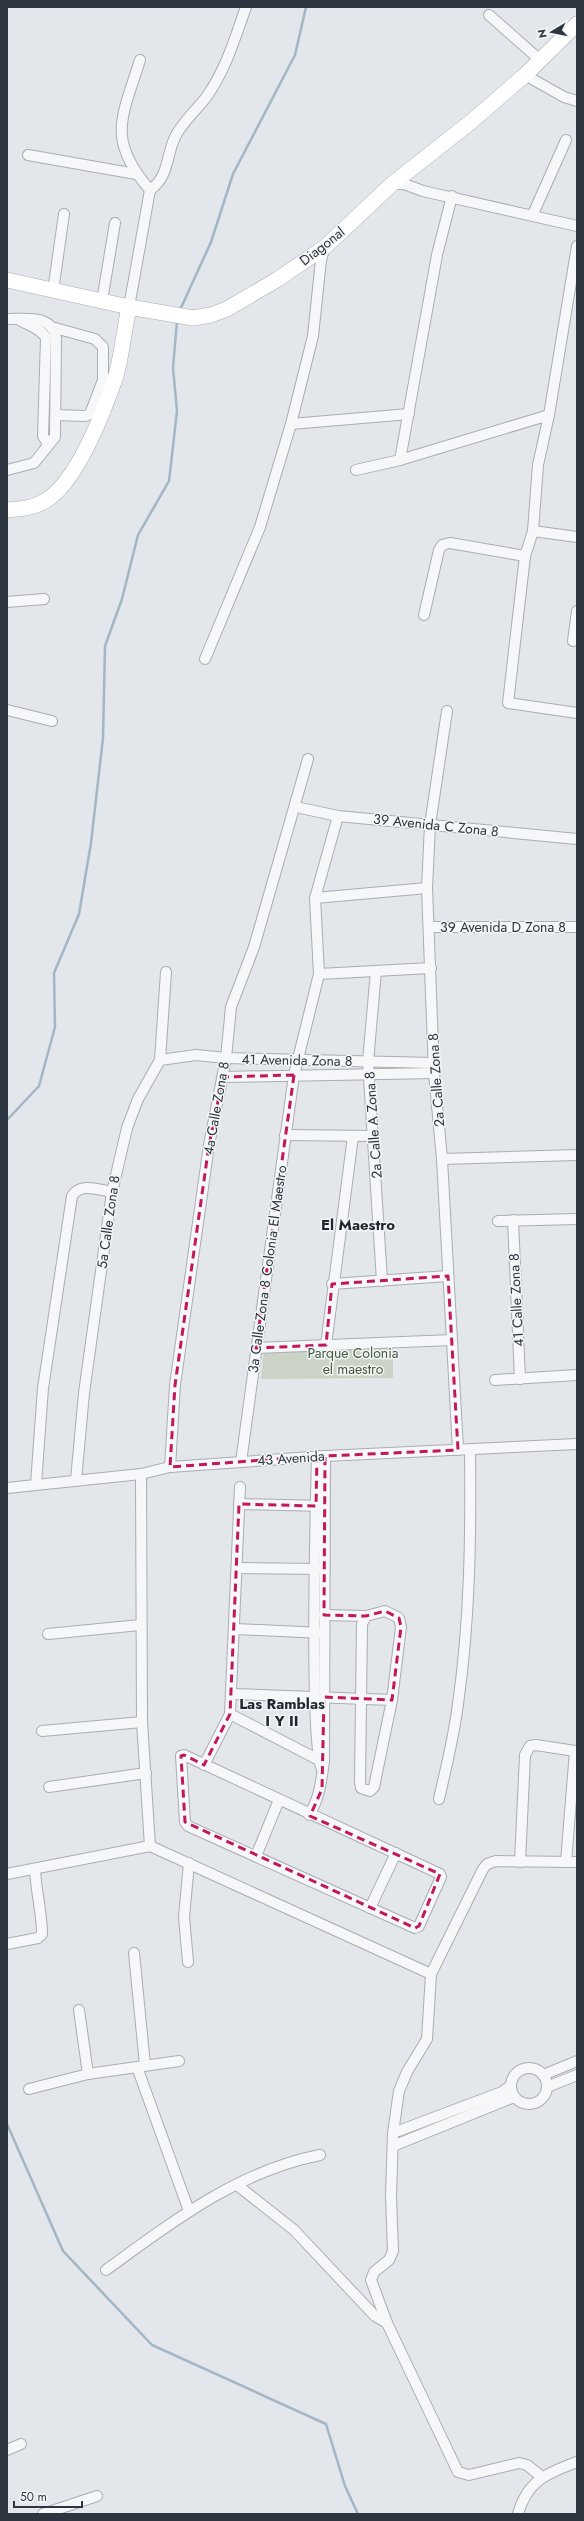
<svg xmlns="http://www.w3.org/2000/svg" width="584" height="2521" viewBox="0 0 584 2521" font-family="Jost,sans-serif">
<rect width="100%" height="100%" fill="#e3e6ea"/>
<polygon fill="#cad3c5" points="393,1342 393,1378 261,1379 264,1348"/>
<g fill="none" stroke-linecap="round" stroke-linejoin="round">
<g stroke="#a2b6c6" stroke-width="2.5">
<polyline points="180,310 211,242 233,174 295,55 306,7"/>
<polyline points="7,1120 39,1086 55,1027 54,973 79,914 91,843 103,738 105,646 122,599 138,535 169,481 177,411 173,368 177,321"/>
<polyline points="7,2124 63,2251 152,2345 326,2424 345,2486 358,2514"/>
</g>
<defs>
<g id="street">
<polyline points="489,15 540,60"/>
<path d="M 140,60 C 122,118 106,139 150,190"/>
<polyline points="525,75 564,97 577,101"/>
<polyline points="28,155 136,174"/>
<polyline points="392,184 404,184 423,191 577,226"/>
<polyline points="533,214 566,140"/>
<polyline points="577,246 549,415 538,465 533,531 525,556 508,703 577,713"/>
<polyline points="53,291 64,214"/>
<polyline points="102,301 115,223"/>
<path d="M 129,307 L 150,190 C 169,177 166,156 175,137 C 183,121 197,110 207,96 C 226,69 235,38 246,7"/>
<path d="M 7,319 C 26,319 52,314 56,338 L 55,437 L 34,463 L 7,470"/>
<path d="M 18,319 C 27,325 41,328 46,338 L 43,436 L 48,444"/>
<polyline points="55,328 95,339 103,347 103,380 90,414 85,416 56,415"/>
<polyline points="291,424 409,414"/>
<polyline points="400,460 549,415"/>
<polyline points="356,470 400,460 437,255 452,196"/>
<polyline points="533,531 577,537"/>
<polyline points="7,602 44,599"/>
<polyline points="424,615 439,550 442,545 450,543 525,556"/>
<polyline points="573,641 577,611"/>
<polyline points="205,659 260,527 291,424 313,336 321,260 325,247"/>
<polyline points="7,710 52,721"/>
<polyline points="447,711 430,825 427,888 434,1073 442,1159 458,1450"/>
<polyline points="296,807 338,816 577,839"/>
<polyline points="315,898 427,888"/>
<polyline points="429,927 577,927"/>
<polyline points="376,971 368,1062 382,1281"/>
<polyline points="319,974 431,968"/>
<polyline points="160,1060 196,1055 226,1058 434,1063"/>
<polyline points="223,1077 434,1073"/>
<polyline points="285,1135 374,1136"/>
<polyline points="442,1159 577,1155"/>
<polyline points="513,1220 520,1379"/>
<polyline points="498,1221 577,1219"/>
<polyline points="332,1284 448,1276"/>
<polyline points="326,1345 353,1136"/>
<polyline points="256,1348 452,1340"/>
<polyline points="495,1380 577,1375"/>
<path d="M 317,1456 C 316,1496 309,1752 322,1769"/>
<polyline points="241,1462 294,1075 319,974 315,898 338,816"/>
<polyline points="170,1467 175,1385 209,1145 226,1058 231,1007 254,947 308,759"/>
<polyline points="141,1474 142,1722 150,1846"/>
<polyline points="76,1480 84,1393 112,1192 127,1128 138,1099 160,1060 166,972"/>
<path d="M 36,1484 L 43,1388 L 72,1196 C 81,1182 98,1190 112,1192"/>
<polyline points="7,1488 141,1474 170,1467 325,1456 577,1444"/>
<polyline points="239,1504 323,1506"/>
<polyline points="238,1568 322,1569"/>
<polygon points="385,1611 399,1618 401,1627 392,1700 374,1787 370,1791 361,1788 360,1782 362,1624 366,1616"/>
<polyline points="324,1615 366,1616"/>
<polyline points="236,1629 322,1633"/>
<polyline points="48,1634 140,1625"/>
<polyline points="233,1694 392,1700"/>
<polyline points="230,1714 317,1759"/>
<polyline points="42,1731 142,1722"/>
<polygon points="184,1755 440,1874 441,1877 419,1926 415,1928 188,1826 185,1822 181,1756"/>
<polyline points="204,1765 230,1714 240,1487"/>
<polyline points="49,1787 146,1773"/>
<path d="M 439,1799 C 446,1768 454,1736 458,1704 C 470,1620 471,1534 470,1449"/>
<path d="M 309,1815 C 320,1798 321,1781 324,1762 L 325,1456"/>
<polyline points="256,1856 279,1800"/>
<polyline points="520,1862 525,1755 530,1746 536,1745 575,1751 566,1862"/>
<polyline points="7,1874 150,1846 431,1974"/>
<polyline points="370,1908 396,1853"/>
<path d="M 7,1944 L 38,1938 L 42,1934 C 42,1912 36,1892 35,1870"/>
<polyline points="134,1953 145,2065"/>
<polyline points="188,1962 184,1917 189,1863"/>
<polyline points="79,2010 88,2074"/>
<polyline points="137,2067 189,2211"/>
<circle cx="529" cy="2086" r="18"/>
<polyline points="543,2075 577,2061"/>
<polyline points="547,2087 577,2075"/>
<polyline points="29,2089 88,2074 179,2061"/>
<polyline points="393,2133 502,2092 510,2086"/>
<polyline points="393,2146 514,2097"/>
<polyline points="237,2185 294,2230 375,2316 387,2323"/>
<path d="M 106,2270 C 172,2222 238,2171 320,2155"/>
<polyline points="7,2450 21,2444"/>
<polyline points="542,2477 527,2465 519,2463 469,2475 458,2472 387,2323 371,2280 374,2272 389,2260 393,2251 391,2196 393,2133 399,2091 407,2072 427,2039 431,1974 483,1869 487,1864 496,1861 577,1862"/>
<polyline points="43,2514 97,2496"/>
<path d="M 518,2514 C 527,2481 547,2473 577,2462"/>
</g>
<g id="secondary">
<polyline points="7,280 129,307 193,318 211,315 227,309 278,279 325,247 392,184 472,121 525,75 577,24"/>
<path d="M 7,510 C 21,509 35,508 48,499 C 78,479 103,413 115,379 C 122,356 124,330 129,307"/>
</g>
</defs>
<use href="#street" stroke="#a9adb4" stroke-width="12"/>
<use href="#secondary" stroke="#a9adb4" stroke-width="16"/>
<use href="#street" stroke="#f6f7f8" stroke-width="10"/>
<use href="#secondary" stroke="#fff" stroke-width="15"/>
</g>
<path fill="none" stroke="#c2185b" stroke-width="3" stroke-dasharray="8 5" stroke-linejoin="round" d="M 294,1075 L 256,1348 L 326,1345 L 332,1284 L 448,1276 L 458,1450 L 325,1456 L 324,1615 L 366,1616 L 385,1611 L 399,1618 L 401,1627 L 392,1700 L 324,1697 L 322,1789 L 310,1816 L 440,1874 L 419,1926 L 415,1928 L 185,1822 L 181,1756 L 184,1755 L 204,1765 L 230,1714 L 239,1504 L 316,1506 L 317,1456 L 170,1467 L 175,1385 L 209,1145 L 223,1077 Z"/>
<g text-anchor="middle" dominant-baseline="central" stroke-width="3" stroke-linejoin="round" paint-order="stroke">
<g font-size="14" fill="#2d3540" stroke="#f3f5f7">
<text transform="translate(322 246) rotate(-38)">Diagonal</text>
<text transform="translate(436 825) rotate(6)">39 Avenida C Zona 8</text>
<text x="503" y="927">39 Avenida D Zona 8</text>
<text transform="translate(297 1060) rotate(1)">41 Avenida Zona 8</text>
<text transform="translate(436 1080) rotate(-94)">2a Calle Zona 8</text>
<text transform="translate(216 1108) rotate(-80)">4a Calle Zona 8</text>
<text transform="translate(373 1125) rotate(-94)">2a Calle A Zona 8</text>
<text transform="translate(108 1222) rotate(-82)">5a Calle Zona 8</text>
<text transform="translate(267 1269) rotate(-82)">3a Calle Zona 8 Colonia El Maestro</text>
<text transform="translate(516 1300) rotate(-93)">41 Calle Zona 8</text>
<text transform="translate(291 1458) rotate(-4)">43 Avenida</text>
</g>
<g font-size="14" fill="#435a3c" stroke="#f3f5f7">
<text x="353" y="1353">Parque Colonia<tspan x="353" dy="16">el maestro</tspan></text>
</g>
<g font-size="15" font-weight="bold" fill="#1f2631" stroke="#f3f5f7">
<text x="358" y="1225">El Maestro</text>
<text x="282" y="1704">Las Ramblas<tspan x="282" dy="17">I Y II</tspan></text>
</g>
</g>
<rect width="584" height="2521" fill="none" stroke="#2d3540" stroke-width="16"/>
<g transform="translate(552 32) rotate(260)" stroke="#f3f5f7" stroke-width="3" paint-order="stroke">
<path d="M0-3L7 15L0 10L-7 15Z" fill="#2d3540"/>
<text y="-6" font-size="11" font-weight="bold" text-anchor="middle" fill="#2d3540">N</text>
</g>
<path d="M14 2501v6h68v-6" fill="none" stroke="#2d3540" stroke-width="2"/>
<text x="20" y="2501" font-size="12" fill="#2d3540" stroke="#f3f5f7" stroke-width="3" paint-order="stroke">50 m</text>
</svg>
